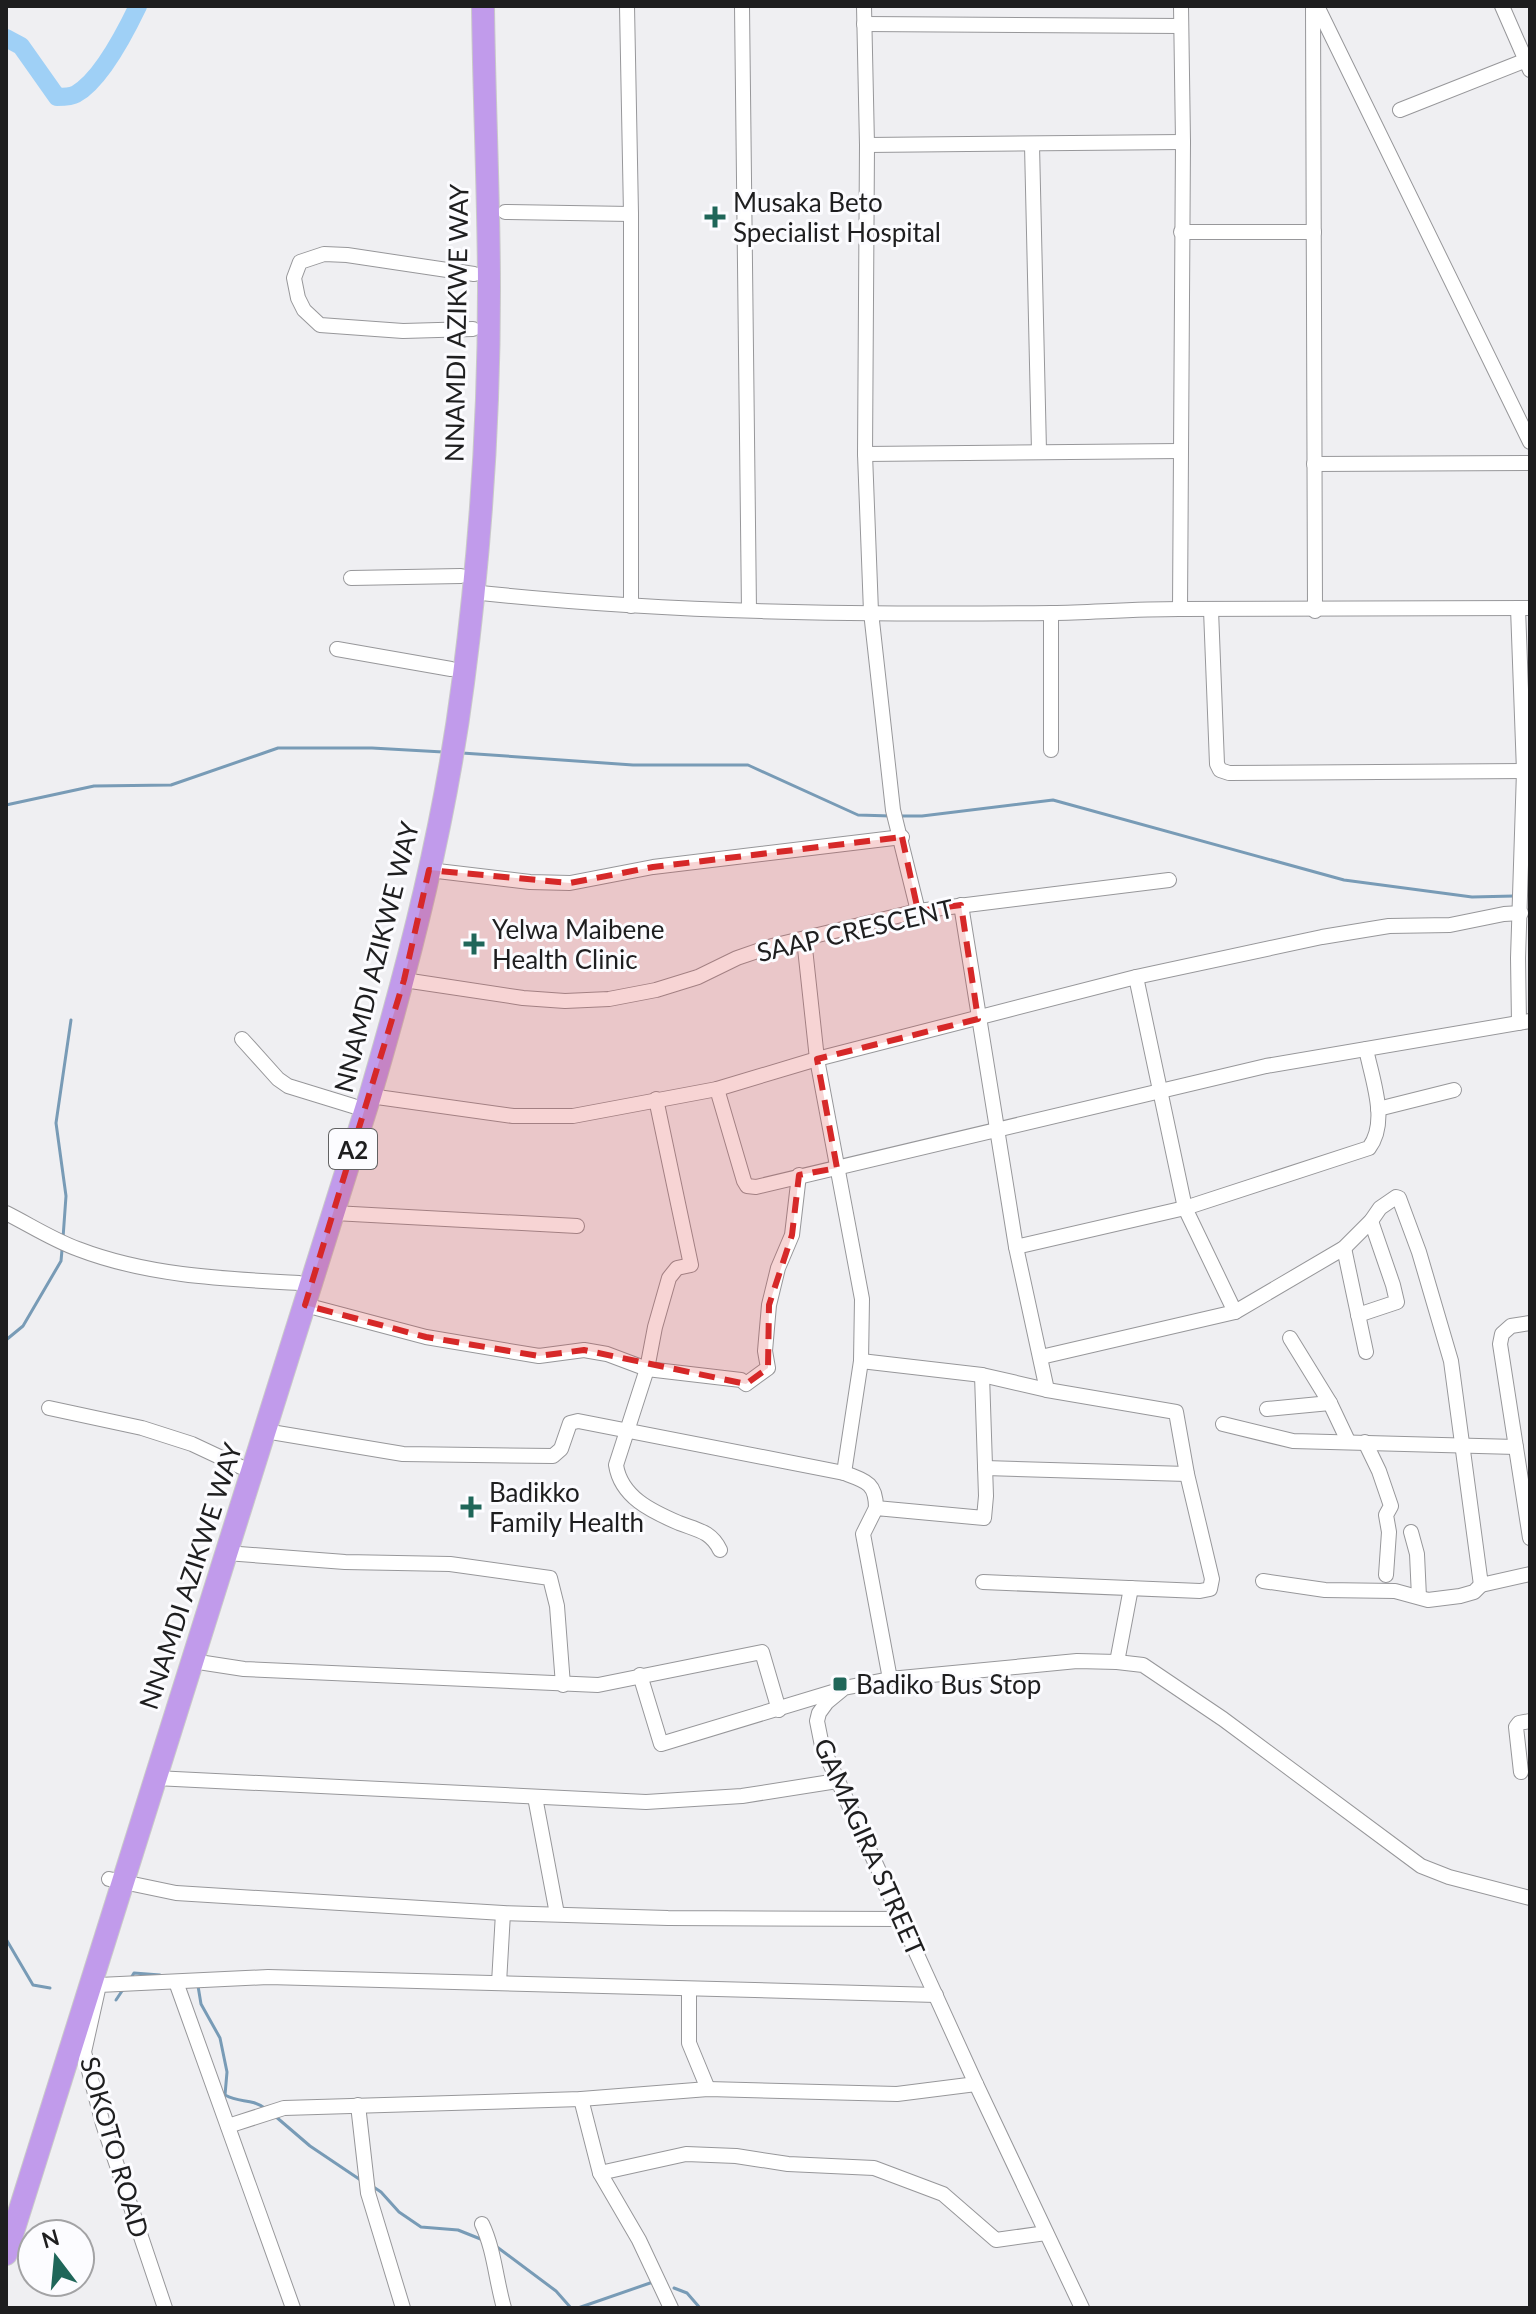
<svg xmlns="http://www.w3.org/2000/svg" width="1536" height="2314" viewBox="0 0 1536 2314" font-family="Lato,sans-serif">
<rect width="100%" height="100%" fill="#efeff2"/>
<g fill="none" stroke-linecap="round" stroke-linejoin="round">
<g stroke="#789bb6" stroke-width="3">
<polyline points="462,753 633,765 748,765 858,815 891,816"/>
<polyline points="6,805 94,786 171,785 278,748 372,748 443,752"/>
<polyline points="899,816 922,816 1053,800 1344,880 1472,897 1514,896"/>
<polyline points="63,1238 66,1196 56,1123 71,1020"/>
<polyline points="6,1340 23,1326 61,1261 62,1250"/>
<polyline points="6,1939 33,1985 50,1988"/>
<polyline points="131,1978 134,1973 160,1975"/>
<path d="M 198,1986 L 201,2004 L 220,2038 L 227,2072 L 225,2095 C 241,2104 250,2097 266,2109"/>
<polyline points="116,2000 124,1988"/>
<polyline points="275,2116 310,2146 362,2181"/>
<polyline points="372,2186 381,2192 399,2212 421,2227 458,2230 483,2240"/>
<polyline points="497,2247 556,2291 571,2308"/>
<polyline points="674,2288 687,2293 700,2308"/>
<polyline points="578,2308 653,2282"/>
</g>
<path stroke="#9fd0f6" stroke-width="18" d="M 6,38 L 21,46 L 57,97 C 63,97 71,97 76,94 C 101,80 126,31 138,6"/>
<defs>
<g id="minor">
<polyline points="627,6 631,214 631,606"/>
<polyline points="742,6 749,610"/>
<polyline points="864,6 867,145 865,454 871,612 893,810 918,911"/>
<polyline points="1313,6 1315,611"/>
<polyline points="1317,6 1530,442"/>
<polyline points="1502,6 1530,70"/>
<polyline points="864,24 1181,26"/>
<polyline points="1400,110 1524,61"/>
<polyline points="867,145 1183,142"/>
<polyline points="1032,145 1039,451"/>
<polyline points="505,212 631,214"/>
<polyline points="1181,232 1314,232"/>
<polyline points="473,329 403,331 320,325 304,310 298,298 294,278 300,262 324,254 347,255 474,274"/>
<polyline points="865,454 1180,451"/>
<polyline points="1314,464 1530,463"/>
<polyline points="351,578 461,576"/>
<path d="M 472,592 C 664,613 859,615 1052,613 C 1095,612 1137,609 1179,609 C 1296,609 1413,609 1530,608"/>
<polyline points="1518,608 1524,771 1518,958 1519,1023"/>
<polyline points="1180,609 1183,142 1181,6"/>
<polyline points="1211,610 1217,764 1220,770 1229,773 1524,771"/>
<polyline points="337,649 451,669"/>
<polyline points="1051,750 1051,613"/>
<polyline points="429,870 530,882 570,883 653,867 902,837"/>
<polyline points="961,905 1016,1247 1047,1390"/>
<polyline points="804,939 817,1059 862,1299 861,1361 844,1473"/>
<polyline points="1136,977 1185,1208 1235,1312"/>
<polyline points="404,980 523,998 565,1001 609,999 656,990 698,977 737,958 772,946 918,911 1169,880"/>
<polyline points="242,1039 278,1079 288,1086 353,1106"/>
<polyline points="717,1089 744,1181 747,1186 756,1187 1266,1066 1530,1021"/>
<polyline points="370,1096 513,1116 573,1116 717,1089 817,1059 1136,977 1322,937 1389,926 1450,925 1504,914 1521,913"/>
<path d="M 656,1099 L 691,1265 L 677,1268 L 669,1278 L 655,1327 L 647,1369 L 616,1465 C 621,1497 651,1511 679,1523 C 697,1530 711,1531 720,1550"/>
<polyline points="1378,1109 1454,1090"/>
<path d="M 6,1213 C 30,1225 53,1240 78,1249 C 148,1276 225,1279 299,1283"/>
<polyline points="334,1213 577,1226"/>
<path d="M 1016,1247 L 1185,1208 L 1369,1148 C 1389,1122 1372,1079 1366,1049"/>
<polyline points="1344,1248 1366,1352"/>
<polyline points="305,1305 426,1337 539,1356 584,1350 607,1354 647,1369 741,1380 746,1384 768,1368 765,1351 769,1305 778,1268 792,1235 799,1175"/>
<polyline points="1358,1315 1397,1302 1393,1285 1371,1221"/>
<polyline points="1530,1323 1511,1326 1502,1334 1500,1344 1530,1538"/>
<polyline points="1290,1338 1330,1403 1348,1441"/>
<polyline points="1041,1357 1235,1312 1344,1248 1371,1221 1380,1208 1396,1197 1399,1198 1419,1252 1451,1361 1481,1585 1530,1574"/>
<polyline points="861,1361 982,1375 1047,1390 1176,1412 1187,1474 1212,1579 1210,1589 1200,1591 983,1582"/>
<polyline points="49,1408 142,1428 192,1444 241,1467"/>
<polyline points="1267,1409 1330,1403"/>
<polyline points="1223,1424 1293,1441 1516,1447"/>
<path d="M 265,1431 L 403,1454 L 553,1456 L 561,1449 L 570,1423 L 578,1421 L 844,1473 C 866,1481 876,1483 876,1508"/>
<polyline points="1365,1442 1379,1471 1391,1506 1386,1515 1389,1532 1386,1575"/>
<polyline points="985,1468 1187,1474"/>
<polyline points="1411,1532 1417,1554 1419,1597"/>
<polyline points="226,1553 345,1562 450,1564 550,1578 557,1606 563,1685"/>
<polyline points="1263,1581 1325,1590 1395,1591 1428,1600 1460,1596 1474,1592 1481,1585"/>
<polyline points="192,1661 244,1669 598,1685 762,1652 779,1710"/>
<polyline points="1117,1662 1131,1588"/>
<polyline points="640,1675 661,1744 836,1691"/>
<polyline points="890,1679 863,1534 876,1508 984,1518 986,1496 982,1375"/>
<polyline points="1521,1772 1516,1727 1519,1723 1530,1721"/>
<polyline points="155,1778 646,1802 742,1796 837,1781"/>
<polyline points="535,1797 557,1914"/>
<polyline points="109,1879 176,1893 503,1913 668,1918 900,1919"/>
<polyline points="176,1982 293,2308"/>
<polyline points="499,1983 503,1913"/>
<polyline points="689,1989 689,2043 708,2089"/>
<polyline points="581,2099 600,2173 639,2240 671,2308"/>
<polyline points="358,2105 368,2193 403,2308"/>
<polyline points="228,2126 284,2108 581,2099 708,2089 897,2094 976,2084"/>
<polyline points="600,2173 686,2154 736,2156 788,2164 874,2168 943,2194 996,2240 1046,2233"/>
<path d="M 482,2224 C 494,2249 496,2280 504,2308"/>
<polyline points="165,2308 103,2124 84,2052 99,1985 268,1977 936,1995"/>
<polyline points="1082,2308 976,2084 822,1746 817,1721 819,1713 827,1702 844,1688 890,1679 1077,1661 1117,1662 1143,1665 1223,1719 1421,1866 1449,1877 1530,1898"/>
</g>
<path id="highway" d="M 6,2254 L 370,1096 C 410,960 445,823 463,683 C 480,554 489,421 489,290 C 489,196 484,101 483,6"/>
</defs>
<use href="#minor" stroke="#97979a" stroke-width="16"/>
<use href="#highway" stroke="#c9c9c9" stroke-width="24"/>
<use href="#minor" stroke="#fff" stroke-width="14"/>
<use href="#highway" stroke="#c19beb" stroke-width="22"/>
</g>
<path fill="#d62828" fill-opacity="0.2" stroke="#d62828" stroke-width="6" stroke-dasharray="16 10" stroke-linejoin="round" d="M 902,837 L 918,911 L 961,905 L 978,1019 L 817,1059 L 837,1168 L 799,1175 L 792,1235 L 769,1305 L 768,1368 L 746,1384 L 584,1350 L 539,1356 L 426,1337 L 305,1305 L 404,980 L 429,870 L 570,883 L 653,867 Z"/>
<g fill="#1f6659" stroke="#fcfcff" stroke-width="3">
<path d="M711 205h8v8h8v8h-8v8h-8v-8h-8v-8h8z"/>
<path d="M470 932h8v8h8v8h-8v8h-8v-8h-8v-8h8z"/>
<path d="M467 1495h8v8h8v8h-8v8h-8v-8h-8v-8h8z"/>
<rect x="832" y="1676" width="16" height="16" rx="4"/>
</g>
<g text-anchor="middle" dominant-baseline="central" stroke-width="6" stroke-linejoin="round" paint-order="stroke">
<rect fill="#fcfcff" stroke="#616162" stroke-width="2" x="329" y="1129" width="48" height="40" rx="6"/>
<g font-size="24" font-weight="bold" fill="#1e1e1f">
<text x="353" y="1149">A2</text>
</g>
<g font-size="26" fill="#1e1e1f" stroke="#fcfcff" text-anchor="start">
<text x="733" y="202">Musaka Beto<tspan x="733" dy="30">Specialist Hospital</tspan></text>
<text x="492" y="929">Yelwa Maibene<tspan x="492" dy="30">Health Clinic</tspan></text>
<text x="489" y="1492">Badikko<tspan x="489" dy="30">Family Health</tspan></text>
<text x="856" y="1684">Badiko Bus Stop</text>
</g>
<g font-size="26" fill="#1e1e1f" stroke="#fcfcff">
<text transform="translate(456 323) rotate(-89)">NNAMDI AZIKWE WAY</text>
<text transform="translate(855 930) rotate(-13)">SAAP CRESCENT</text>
<text transform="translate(376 957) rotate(-76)">NNAMDI AZIKWE WAY</text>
<text transform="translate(190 1576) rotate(-72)">NNAMDI AZIKWE WAY</text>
<text transform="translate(870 1847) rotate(66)">GAMAGIRA STREET</text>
<text transform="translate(115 2147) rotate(74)">SOKOTO ROAD</text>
</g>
</g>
<rect width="1536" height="2314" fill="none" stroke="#1e1e1f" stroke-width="16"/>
<g transform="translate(56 2258) rotate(344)"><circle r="38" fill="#fcfcff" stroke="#a3a3a5" stroke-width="2"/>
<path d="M0-6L14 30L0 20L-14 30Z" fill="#1f6659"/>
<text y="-12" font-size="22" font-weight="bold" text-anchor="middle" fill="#1e1e1f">N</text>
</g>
</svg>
